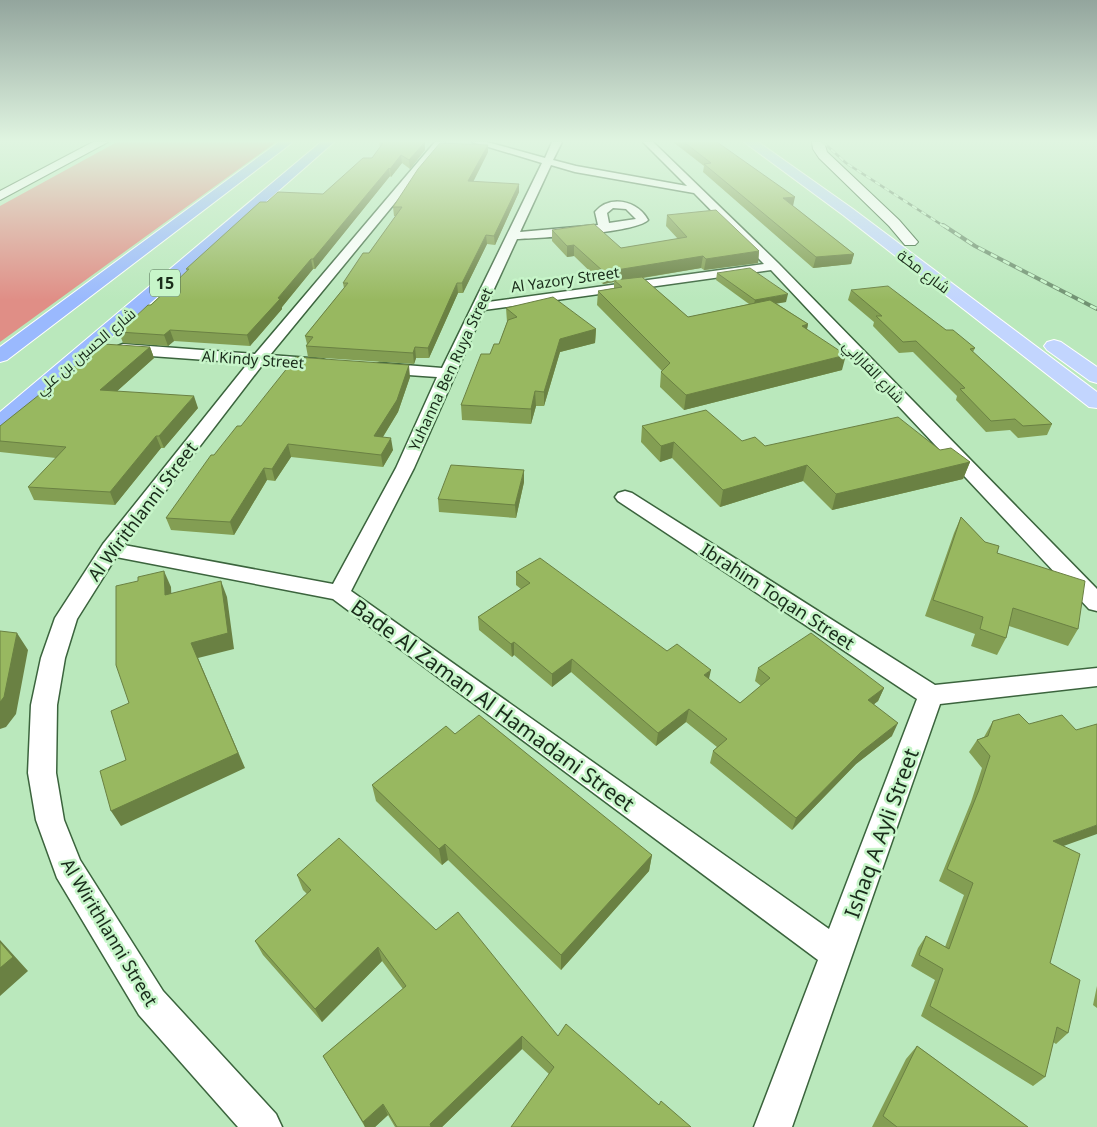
<svg xmlns="http://www.w3.org/2000/svg" width="1097" height="1127" font-family="'Noto Sans',Cairo,sans-serif">
<style>
.green{fill:#e08e86}
.lines{fill:none;stroke-linecap:round;stroke-linejoin:round}
.street-casing{stroke:#3b643d;stroke-width:3}
.secondary-casing{stroke:#3b643d;stroke-width:2}
.primary-casing{stroke:#fff;stroke-width:2}
.highway-casing{stroke:#fff;stroke-width:2}
.street{fill:#fff;fill-rule:evenodd}
.secondary{fill:#fff;fill-rule:evenodd}
.primary{fill:#c2d5fe;fill-rule:evenodd}
.highway{fill:#9ab9fe;fill-rule:evenodd}
.rail-far1-casing{stroke:#719272;stroke-width:2.5}
.rail-casing{stroke:#719272;stroke-width:4}
.rail-far1{stroke:#c7f5c9;stroke-width:2;stroke-dasharray:5.5;stroke-linecap:butt}
.rail{stroke:#c7f5c9;stroke-width:2.5;stroke-dasharray:7;stroke-linecap:butt}
.wall{fill:#839e53}
.shaded-wall{fill:#6a8143}
.building{fill:#98b860;stroke:#6a8143}
.labels{text-anchor:middle;dominant-baseline:central;stroke-width:5;stroke-linejoin:round;paint-order:stroke}
.far-street-label{font-size:15px;fill:#192b1a;stroke:#c7f5c9}
.shield{fill:#c7f5c9;stroke:#4d684e;stroke-width:1}
.shield-label{font-size:16px;font-weight:bold;fill:#192b1a}
.street-label{font-size:18px;fill:#192b1a;stroke:#c7f5c9}
.near-street-label{font-size:21px;fill:#192b1a;stroke:#c7f5c9}
</style>
<rect width="100%" height="100%" fill="#bae8bc"/>
<path class="green" d="M117,142H276L0,342V206Z"/>
<g class="lines">
<defs>
<path id="street" d="M435,142H445L270,355L322,359L327,361L330,364L327,367L322,369L263,364L124,545L333,584L396,468L437,377L380,373L374,371L372,368L374,365L380,363L442,368L542,163L472,142H487L545,158L552,142H562L553,160L576,166L687,186L643,142H653L778,263L1097,589V611L1089,609L771,270L484,310L414,468L351,591L829,929L917,699L618,501L615,497L618,493L625,491L632,493L935,685L1097,668V686L940,704L792,1127H754L818,960L333,599L116,557L77,619L65,658L57,705L56,773L64,820L80,860L163,991L276,1114L282,1127H238L139,1015L57,878L36,820L28,773L31,705L41,658L55,618L103,544L248,363L123,354L118,352L115,349L118,346L123,344L255,354ZM551,165L575,172L694,193L764,264L488,302L517,239C539,238 636,233 648,220C638,201 610,194 595,212L598,225L520,232ZM613,208L626,209L636,219L609,223L607,213Z"/>
<path id="secondary" d="M93,142H108L0,200V191Z
M812,142H824L827,152L899,220L918,242L915,245H905L889,226L819,158L813,149Z"/>
<path id="primary" d="M744,142H758L853,209L1097,392V408L1089,407L843,215Z
M1054,340L1061,342L1097,367V383L1090,381L1047,350L1044,346L1047,342Z"/>
<path id="highway" d="M279,142H293L7,360L0,362V347Z
M321,142H334L8,428L0,430V412Z"/>
</defs>
<use href="#street" class="street-casing"/>
<use href="#secondary" class="secondary-casing"/>
<use href="#primary" class="primary-casing"/>
<use href="#highway" class="highway-casing"/>
<use href="#street" class="street"/>
<use href="#secondary" class="secondary"/>
<use href="#primary" class="primary"/>
<use href="#highway" class="highway"/>
<defs>
<path id="rail-far1" d="M823,142L846,163L945,227"/>
<path id="rail" d="M943,225L975,246L1097,309"/>
</defs>
<use href="#rail-far1" class="rail-far1-casing"/>
<use href="#rail" class="rail-casing"/>
<use href="#rail-far1" class="rail-far1"/>
<use href="#rail" class="rail"/>
</g>
<path class="wall" d="M379,142H423L425,150L410,169L402,163L391,177L390,176L315,269H313L282,307V309L250,346L174,341L168,346L123,343L119,332L151,305L187,271L186,269L267,202L323,194L372,158L380,147Z
M673,142H717L793,206L854,254L851,264L813,268L703,172L704,166Z
M488,145V152L473,182L519,192L495,245L487,244L463,293H458L429,358H416L414,364L308,357L306,346L307,344L305,336L344,288L343,283L369,253L396,216H394L393,207Z
M667,215L759,251L758,263L704,270L701,268L643,278L688,317L749,304L716,280L717,273L786,302L776,303L808,324L807,329L842,370L684,410L660,387L661,372L662,371L597,305L598,291L614,288V282L603,284L574,256L567,257L552,241V230L621,248L678,239L666,226Z
M851,290L946,330L975,348L973,352L1052,424L1047,435L1018,438L1010,430L986,432L956,400L957,396L913,352L899,353L873,326L874,322L848,300Z
M506,308L596,329L595,343L560,352L544,406H536L531,424L462,420L461,405L490,354L499,344L507,322Z
M150,347L154,358L117,391L198,408L164,448H161L115,505L34,500L28,487L56,458L0,452V426Z
M410,377L398,412L383,437L393,450L383,467L291,457L275,481L267,480L234,535L171,530L166,518L214,455L241,426Z
M642,426L742,441L765,446L940,450L970,462L963,479L832,510L803,481L720,507L672,458L660,462L641,442Z
M524,482L516,518L439,512L438,499Z
M961,517L985,542L1078,629L1068,646L1009,626L1006,638L997,655L971,646L975,634L925,616L954,533Z
M516,572L667,651L709,680L740,703L761,686L755,681L758,668L884,688L878,701L874,704L892,736L856,764L792,830L710,763L713,751L717,747L686,722L656,746L571,672L552,687L514,655L512,657L479,630L478,617L521,589L516,585Z
M993,721L1064,846L1050,963L1068,1033L1056,1044L1053,1042L1045,1077L1033,1086L921,1016L935,980L911,966L918,948L926,936L945,947L964,895L939,881L971,802L982,768L969,752L977,740L984,737Z
M455,734L652,855L649,871L561,970L448,860L442,865L376,801L372,785Z
M297,875L436,930L558,1036L659,1105L691,1127L549,1074L522,1049L442,1127H395L388,1115L375,1127H365L323,1056L403,989L382,961L322,1022L263,955L255,941L307,894L303,890Z
M1097,986V1008L1093,1005Z
M917,1046L1028,1127H872L906,1059Z"/>
<path class="shaded-wall" d="M425,142V150L410,169L409,160Z
M488,145V152L469,190L468,181Z
M401,155L402,163L391,177L390,169Z
M389,168L390,176L315,269L313,259Z
M519,184V192L495,245L494,236Z
M795,197L793,206L783,198Z
M486,235L487,244L463,293L462,283Z
M574,245V256L567,257V246Z
M759,251L758,263L704,270L706,259Z
M854,254L851,264L813,268L816,257Z
M703,256L701,268L616,282L614,280V282L603,284L604,272Z
M311,259L313,269L282,307V309L250,346L247,335Z
M457,283L458,293L429,358L428,348Z
M788,294L786,302L753,308L755,300Z
M808,324L805,338L802,326Z
M596,329L595,343L560,352L544,406V392L560,339Z
M170,330L174,341L168,346L164,335Z
M150,347L154,358L105,402L100,390Z
M415,347L416,358L414,364L413,353Z
M846,355L842,370L684,410L686,395Z
M409,365L410,377L398,412L376,448L374,436Z
M535,391L536,406L531,424V409Z
M194,396L198,408L164,448L159,436Z
M156,436L161,448L115,505L110,492Z
M391,438L393,450L383,467L381,455Z
M674,442L672,458L660,462L661,446Z
M288,444L291,457L275,481L272,469Z
M970,462L963,479L832,510L836,494Z
M807,465L803,481L720,507L723,490Z
M264,468L267,480L234,535L230,522Z
M524,470V482L516,518L515,505Z
M164,571L171,587L172,610L165,595Z
M221,581L227,597L234,649L198,658L245,768L121,826L111,811Z
M17,633L28,650L16,714L6,727L0,729V702Z
M514,642V655L512,657L511,644Z
M572,659L571,672L552,687V674Z
M711,670L708,683L704,675Z
M884,688L878,701L863,713L868,700Z
M689,709L686,722L656,746L658,733Z
M898,723L892,736L856,764L792,830L796,818L861,752Z
M1097,825V834L1044,853L1053,841Z
M445,844L448,860L442,865L439,849Z
M652,855L649,871L561,970V955Z
M0,940L28,971L0,996Z
M378,947L382,961L322,1022L315,1009Z
M522,1036V1049L442,1127H431L430,1124Z
M383,1104L388,1115L375,1127H365L363,1122Z"/>
<path class="building" d="M382,142H425L409,160L401,155L390,169L389,168L313,259H311L278,298L280,299L247,335L170,330L164,335L119,332L148,305H151L189,269H186L260,202H267L278,192L323,194L363,158H372L383,143Z
M684,142H717L795,197L783,198L854,254L816,257L704,164L711,163Z
M440,143L488,145L468,181L519,184L494,236L486,235L462,283H457L428,348L415,347L413,353L306,346L313,337L305,336L348,283H343L363,253H369L402,207H393L418,169Z
M716,210L759,251L706,259L703,256L604,272L574,245L567,246L552,230L594,224L621,248L687,237L667,215Z
M750,268L788,294L755,300L717,273Z
M642,277L688,317L770,300L808,324L802,326L846,355L686,395L661,372L670,363L598,291L622,287L614,280Z
M888,286L946,330H953L975,348L970,349L1052,424L1023,426L1015,419L991,421L960,389L965,388L916,341L903,342L876,316H882L851,290Z
M553,297L596,329L560,339L544,392L535,391L531,409L461,405L481,354H490L494,344H499L508,320L517,317L506,308Z
M103,344L150,347L100,390L194,396L159,436H156L110,492L28,487L66,447L0,441V426Z
M296,357L409,365L397,400L374,436L391,438L381,455L288,444L272,469L264,468L230,522L166,518L211,455H214L237,426H241Z
M706,410L742,441L755,437L765,446L898,417L940,450L951,448L970,462L836,494L807,465L723,490L674,442L661,446L642,426Z
M451,465L524,470L515,505L438,499Z
M961,517L985,542L999,546L997,553L1085,581L1078,629L1013,608L1006,638L980,629L983,617L933,600Z
M540,558L667,651L677,644L711,670L704,675L740,703L770,678L758,668L811,633L884,688L868,700L898,723L861,752L796,818L713,751L727,739L689,709L658,733L572,659L552,674L514,642L511,644L478,617L530,583L516,572Z
M164,571L165,595L221,581L228,633L191,643L238,753L111,811L100,771L126,760L111,711L129,703L116,665V586L138,581V577Z
M0,631L17,633L4,697L0,702Z
M1019,714L1029,724L1062,715L1076,730L1097,724V825L1053,841L1080,854L1050,963L1080,980L1068,1033L1057,1027L1045,1077L930,1006L943,969L919,955L926,936L949,949L973,883L947,869L979,790L990,756L977,740L988,736L993,721Z
M479,715L652,855L561,955L445,844L439,849L372,785L446,726L455,734Z
M339,838L436,930L458,912L558,1036L566,1024L659,1105L661,1101L691,1127H511L554,1067L522,1036L430,1124L431,1127H397L383,1104L363,1122L323,1056L406,986L378,947L315,1009L255,941L311,890L297,875Z
M0,942L13,957L0,968Z
M917,1046L1028,1127H897L883,1116Z"/>
<linearGradient id="sky" x2="0" y2="1"><stop stop-color="#93a59d"/><stop offset="0.47" stop-color="#e0f5e1"/><stop offset="1" stop-color="#e0f5e1" stop-opacity="0"/></linearGradient>
<rect width="1097" height="300" fill="url(#sky)"/>
<g class="labels">
<g class="far-street-label">
<text transform="translate(924 271) rotate(37)">شارع مكة</text>
<text transform="translate(565 279) rotate(-8)">Al Yazory Street</text>
<text transform="translate(85 351) rotate(-40)">شارع الحسين بن علي</text>
<text transform="translate(253 359) rotate(4)">Al Kindy Street</text>
<text transform="translate(450 369) rotate(-65)">Yuhanna Ben Ruya Street</text>
<text transform="translate(874 371) rotate(46)">شارع الفارابي</text>
</g>
<rect class="shield" x="150" y="269.5" width="30" height="27" rx="4"/>
<g class="shield-label">
<text x="165" y="283">15</text>
</g>
<g class="street-label">
<text transform="translate(142 511) rotate(-53)">Al Wirithlanni Street</text>
<text transform="translate(778 596) rotate(33)">Ibrahim Toqan Street</text>
<text transform="translate(110 932) rotate(59)">Al Wirithlanni Street</text>
</g>
<g class="near-street-label">
<text transform="translate(493 705) rotate(36)">Bade Al Zaman Al Hamadani Street</text>
<text transform="translate(881 833) rotate(-70)">Ishaq A Ayli Street</text>
</g>
</g>
</svg>
